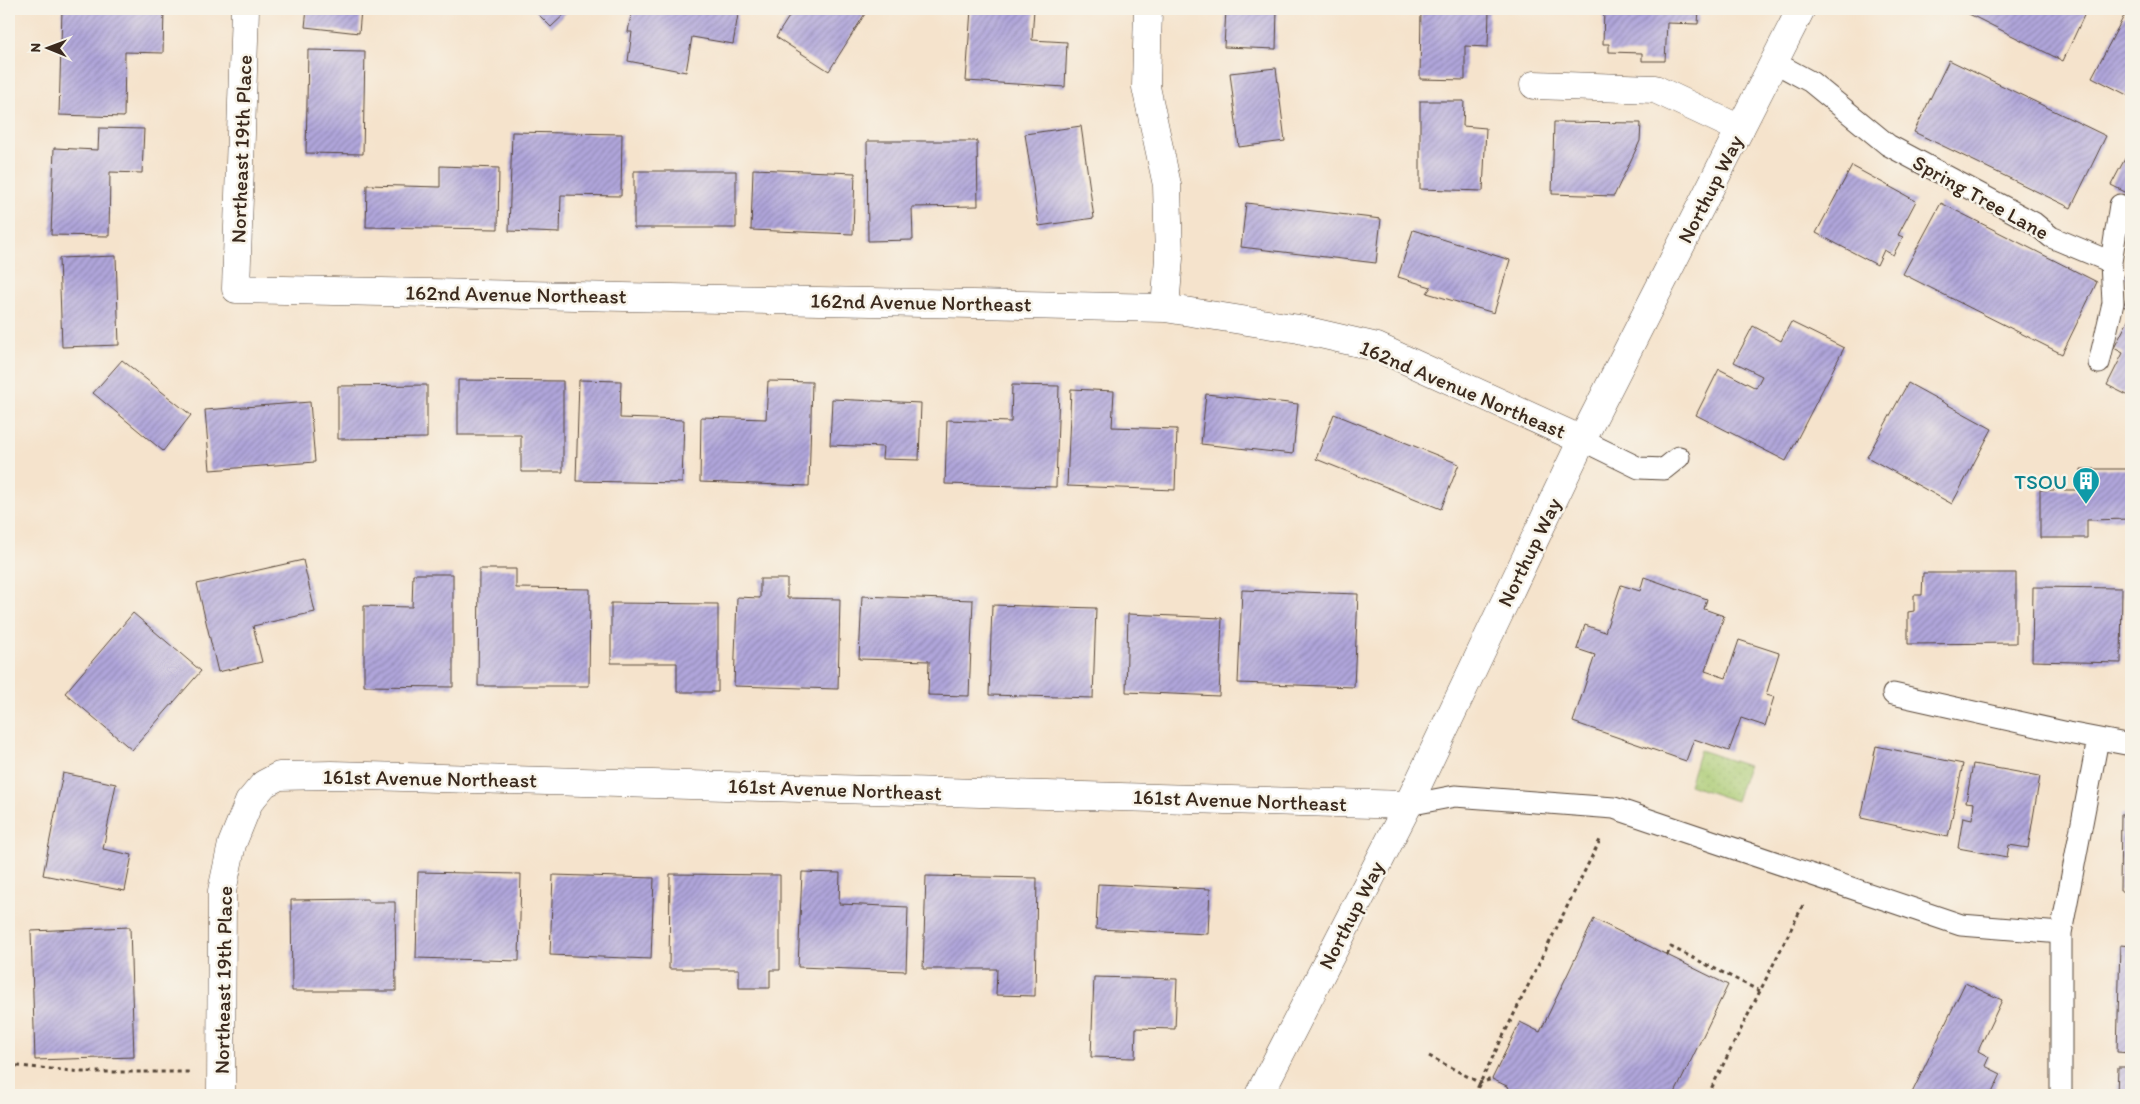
<svg xmlns="http://www.w3.org/2000/svg" width="2140" height="1104" font-family="Itim,sans-serif">
<style>
.park{fill:url(#park-dots);stroke:#727a48}
.building{fill:url(#building-hatch)}
.lines{fill:none;stroke-linecap:round;stroke-linejoin:round}
.lane-casing{stroke:#574638;stroke-width:23}
.street-casing{stroke:#574638;stroke-width:29}
.secondary-casing{stroke:#574638;stroke-width:29}
.path{stroke:#574638;stroke-width:3;stroke-dasharray:4 4;stroke-linecap:butt}
.lane{stroke:#fff;stroke-width:21}
.street{stroke:#fff;stroke-width:28}
.secondary{stroke:#fff;stroke-width:28}
.labels{text-anchor:middle;dominant-baseline:central;stroke-width:5;stroke-linejoin:round;paint-order:stroke}
.street-label{font-size:21px;fill:#3b2a1e;stroke:#f7f3e8}
.culture-label{font-size:21px;fill:#0d838f;stroke:#f7f3e8;text-anchor:end}
</style>
<defs>
<pattern id="park-dots" width="8" height="8" patternUnits="userSpaceOnUse" patternTransform="scale(1.25)"><rect width="8" height="8" fill="#aacb73"/><path d="M2 2h.1M6 6h.1" fill="none" stroke="#93ae63" stroke-width="1.8" stroke-linecap="round"/></pattern>
<pattern id="building-hatch" width="6" height="6" patternUnits="userSpaceOnUse" patternTransform="scale(1.25)"><rect width="6" height="6" fill="#b0a6db"/><path d="M-1 1l2-2M0 6l6-6M5 7l2-2" fill="none" stroke="#9087b1"/></pattern>
</defs>
<rect width="100%" height="100%" fill="#f7f3e8"/>
<filter id="ink" filterUnits="userSpaceOnUse"><feTurbulence type="fractalNoise" baseFrequency=".02" numOctaves="2"/><feDisplacementMap in="SourceGraphic" scale="10" xChannelSelector="R" yChannelSelector="G"/><feConvolveMatrix kernelMatrix="1 2 1 2 8 2 1 2 1" color-interpolation-filters="sRGB"/></filter>
<filter id="wash" filterUnits="userSpaceOnUse"><feTurbulence type="fractalNoise" baseFrequency=".0096" numOctaves="4" result="noise"/><feDisplacementMap in="SourceGraphic" scale="20" xChannelSelector="R" yChannelSelector="G"/><feGaussianBlur stdDeviation="1.12" result="paint"/><feColorMatrix in="noise" values="0 0 0 0 0 0 0 0 0 0 0 0 0 0 0 0 0 1.4 0 .05"/><feComposite in="paint" operator="in"/></filter>
<g filter="url(#wash)">
<rect width="100%" height="100%" fill="#f5e3cc"/>
<path class="park" d="M1700,750L1748,766L1736,801L1689,785Z"/>
<g id="blocks">
<path class="building" d="M62,9H164L163,53L125,52L124,117L59,115Z
M307,9H361L359,33L305,27Z
M533,9H570L551,27Z
M632,9H739L733,44L692,37L686,72L628,61L632,32H628Z
M794,9H868L829,71L776,37Z
M971,9H1034L1032,40L1067,42L1065,87L966,81Z
M1226,9H1277L1276,49L1224,47Z
M1421,9H1489L1488,47L1465,46V80L1420,79Z
M1604,9H1699L1698,24L1667,23L1665,61H1642V53L1609,52V44H1603Z
M1959,9H2087L2063,61Z
M2124,16L2131,20V97L2092,77Z
M308,50L365,51L363,154L306,153Z
M1949,60L2106,136L2071,208L1914,132Z
M1276,68L1285,141L1239,147L1230,73Z
M1420,101H1464L1463,126L1486,128L1483,191L1420,189Z
M1554,122L1641,123L1640,141L1614,196L1552,194Z
M1081,126L1094,218L1039,226L1025,134Z
M99,128L144,129L142,173L110,172L109,236L51,235L54,148L98,150Z
M512,132L622,134L621,196L561,195L560,233L509,231Z
M867,141H977L978,206L912,207L913,240L868,241Z
M2128,153L2131,155V195L2111,185Z
M440,166L499,168L498,229L366,227L367,185L440,187Z
M1852,166L1916,201L1898,235L1903,237L1893,255L1884,250L1877,265L1816,233Z
M753,169L855,173L853,234L751,230Z
M634,171H736V228H634Z
M1246,203L1381,219L1376,263L1241,247Z
M1941,203L2097,282L2062,354L1903,274Z
M1413,230L1510,260L1494,313L1427,293L1431,287L1398,277Z
M116,256L119,345L62,347L59,258Z
M2131,262V281L2124,277Z
M2131,290V310L2123,306Z
M2131,315V397L2107,385L2123,353L2114,348Z
M1791,322L1844,348L1786,461L1696,415L1719,369L1756,388L1762,376L1734,362L1753,326L1781,341Z
M122,360L191,415L163,451L93,393Z
M458,380L563,381V472H521V435H458Z
M579,380L621,381L620,418L684,420L682,483L576,481Z
M768,381L812,382L809,486L700,482L701,417L766,419Z
M1908,383L1992,429L1952,504L1867,457Z
M427,385V438L338,439V386Z
M1012,385L1059,386L1056,487L945,484L947,420L1011,422Z
M1071,389L1114,391L1112,427L1177,429L1175,490L1067,486Z
M1206,394L1298,404L1293,454L1201,444Z
M832,399L921,403L919,460L882,459L883,447L830,445Z
M310,402L315,462L210,470L205,410Z
M1334,414L1459,464L1441,509L1316,459Z
M2080,469H2131V519L2087,520V538H2040V490H2080Z
M303,560L315,612L253,626L262,662L218,672L197,584Z
M479,569H516V588L590,589L589,686H478Z
M1923,573H2016V643L1908,644V612L1914,611V595H1922Z
M413,574H453V687L364,686V606L412,607Z
M1644,577L1707,599L1704,609L1724,616L1705,671L1726,678L1739,640L1779,653L1766,695L1774,697L1765,726L1741,718L1729,751L1694,739L1686,761L1573,722L1595,655L1577,649L1585,625L1605,632L1621,585L1640,591Z
M760,579H787V598L840,599L838,689L734,686L737,597L760,598Z
M2033,587L2122,588L2121,663L2032,661Z
M1242,590L1358,594L1354,687L1238,683Z
M862,596L973,600L969,696L928,695L929,661L859,659Z
M611,603L718,604V692H677V663H611Z
M992,605L1096,608L1093,698L989,695Z
M133,613L201,671L132,750L65,693Z
M1128,614L1222,618L1219,696L1126,692Z
M1876,746L1963,764L1948,837L1861,818Z
M1973,764L2040,776L2028,848L2009,845L2007,857L1958,848L1963,817L1972,819L1974,803L1966,802Z
M63,773L116,784L103,849L132,855L125,891L43,875Z
M2121,814H2131V891H2120Z
M418,872L521,874L519,961L416,958Z
M802,872L840,873L839,904L908,907L906,971L798,967Z
M670,874L780,875V970H770V988H739V969H669Z
M553,875L654,878L651,959L550,955Z
M926,876L1037,878L1035,996L996,995L997,969H923Z
M1098,884L1210,889L1208,934L1096,929Z
M368,899V902H395L396,991H292L291,900Z
M1594,919L1728,985L1674,1095H1505L1509,1087L1492,1079L1520,1022L1540,1032Z
M130,927L134,1057L35,1060L31,931Z
M2120,945L2131,946V1053L2117,1052Z
M1094,977L1177,979L1175,1029L1136,1028L1135,1058L1091,1057Z
M1965,983L2002,1000L1978,1051L1989,1057L1985,1066L2001,1074L1991,1095H1911Z
M2118,1067H2131V1095H2117Z"/>
</g>
</g>
<g filter="url(#ink)">
<use href="#blocks" fill-opacity="0" stroke="#574638" stroke-width="1"/>
<g class="lines">
<defs>
<path id="lane" d="M1774,62L1811,82L1888,145L2034,223L2051,237L2111,262L2113,303L2099,363
M2111,262L2120,205
M1582,440L1639,468L1664,469L1679,457
M1893,694L2068,733L2131,745
M1408,805L1455,796L1614,808L1961,925L2061,933
M2061,1095V933L2098,739"/>
<path id="street" d="M245,9L236,289L1165,308L1299,329L1377,347L1582,440
M1148,9L1146,87L1167,185L1169,258L1165,308
M1534,85L1655,89L1740,129
M221,1095L222,891L232,844L249,802L264,784L279,776L332,775L1408,805"/>
<path id="secondary" d="M1259,1095L1408,805L1582,440L1801,9"/>
</defs>
<use href="#lane" class="lane-casing"/>
<use href="#street" class="street-casing"/>
<use href="#secondary" class="secondary-casing"/>
<path class="path" d="M1667,955L1671,947L1760,991
M1429,1056L1480,1083L1492,1079
M9,1065L82,1072H189
M1474,1095L1601,838
M1708,1095L1804,903"/>
<use href="#lane" class="lane"/>
<use href="#street" class="street"/>
<use href="#secondary" class="secondary"/>
</g>
</g>
<defs>
<symbol id="building-pin" viewBox="-11 -11 22 30"><path d="M0 17L-7.5 6A9.5 9.5 0 1 1 7.5 6Z" fill="#0f9aa8" stroke="#f7f3e8"/><path d="M-4-6H4V6H1V3H-1V6H-4ZM-2.5-4.3h1.7v1.8h-1.7ZM.8-4.3h1.7v1.8H.8ZM-2.5-1h1.7V.8h-1.7ZM.8-1h1.7V.8H.8Z" fill="#fff"/></symbol>
</defs>
<g fill-rule="evenodd">
<use href="#building-pin" x="2070" y="465" width="32" height="43"/>
</g>
<g class="labels">
<g class="street-label">
<text transform="translate(241 149) rotate(-88)">Northeast 19th Place</text>
<text transform="translate(1710 189) rotate(-63)">Northup Way</text>
<text transform="translate(1981 197) rotate(29)">Spring Tree Lane</text>
<text transform="translate(516 294) rotate(1)">162nd Avenue Northeast</text>
<text transform="translate(921 302) rotate(1)">162nd Avenue Northeast</text>
<text transform="translate(1463 389) rotate(23)">162nd Avenue Northeast</text>
<text transform="translate(1529 552) rotate(-64)">Northup Way</text>
<text transform="translate(430 778) rotate(1)">161st Avenue Northeast</text>
<text transform="translate(835 789) rotate(2)">161st Avenue Northeast</text>
<text transform="translate(1240 800) rotate(2)">161st Avenue Northeast</text>
<text transform="translate(1351 915) rotate(-63)">Northup Way</text>
<text transform="translate(223 980) rotate(-89)">Northeast 19th Place</text>
</g>
<g class="culture-label">
<text x="2067" y="481">TSOU</text>
</g>
</g>
<rect width="2140" height="1104" fill="none" stroke="#f7f3e8" stroke-width="30"/>
<g transform="translate(48 48) rotate(271)" stroke="#f7f3e8" stroke-width="4" paint-order="stroke">
<path d="M0-4L9 19L0 12L-9 19Z" fill="#3b2a1e"/>
<text y="-8" font-size="14" font-weight="bold" text-anchor="middle" fill="#3b2a1e">N</text>
</g>
</svg>
